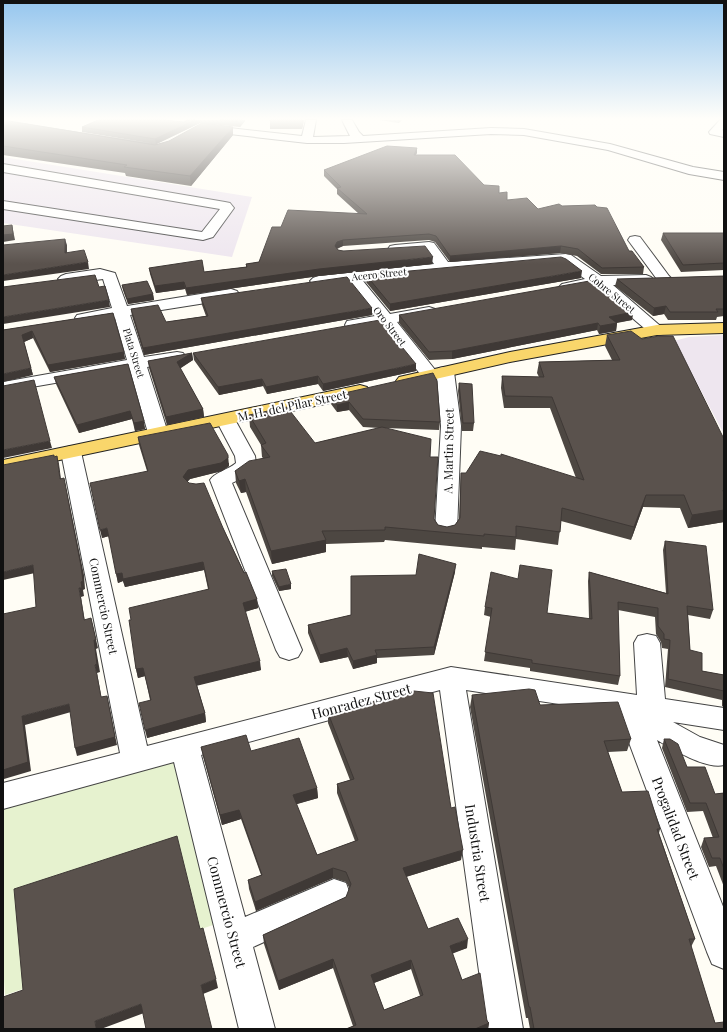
<svg xmlns="http://www.w3.org/2000/svg" width="727" height="1032" font-family="'Playfair Display',serif">
<style>
.industrial{fill:#eee6ef}
.pitch{fill:#e6f2cf}
.lines{fill:none;stroke-linecap:round;stroke-linejoin:round}
.minor-casing{stroke:#444;stroke-width:2}
.major-casing{stroke:#222;stroke-width:2}
.minor{fill:#fff;fill-rule:evenodd}
.major{fill:#f9d66b;fill-rule:evenodd}
.wall{fill:#4d4742;fill-rule:evenodd}
.shaded-wall{fill:#3f3936}
.building{fill:#5a524d;stroke:#3f3936;fill-rule:evenodd}
.labels{text-anchor:middle;dominant-baseline:central;stroke-width:4;stroke-linejoin:round;paint-order:stroke}
.far-street-label{font-size:10px;fill:#111;stroke:#fff}
.street-label{font-size:12px;fill:#111;stroke:#fff}
.near-street-label{font-size:14px;fill:#111;stroke:#fff}
</style>
<rect width="100%" height="100%" fill="#fffdf5"/>
<path class="industrial" d="M3,157L252,197L232,257L3,223Z
M724,335V434L674,341L689,337Z"/>
<path class="pitch" d="M183,752L225,921L5,995L3,966V800Z"/>
<g class="lines">
<defs>
<path id="minor" d="M306,120H316L313,137L350,136L342,120H352L359,132L363,136L491,128L524,129L610,144L693,167L724,172V180L689,174L608,150L524,135L491,134L344,143H307L203,131L198,128L203,125L302,136Z
M720,120H724V128L722,130L724,131V137L710,134L709,132Z
M3,164L225,202L230,203L234,208L213,237L203,240L3,209V201L202,232L220,209L3,172Z
M635,236L640,237L669,276L672,279L669,282L664,284L659,282L628,240L630,237Z
M429,242L434,243L448,262L566,254L571,255L601,276L646,275L651,277L654,280L651,283L646,285H613L665,330L663,334L657,335L651,334L595,286L567,292L562,290L559,287L562,284L585,279L563,263L444,271L363,281L390,314L429,307L435,309L437,312L435,315L397,322L436,371L439,368L445,367L451,368L454,372L461,426L457,531L454,536L446,538L438,536L435,531L441,426L437,378L430,380L424,379L382,325L353,330L347,329L345,325L347,321L375,316L348,282L318,286L313,284L310,281L313,278L318,276L434,264L425,251L395,253L390,252L388,249L390,246L395,245Z
M100,269L115,273L127,306L231,289L237,291L239,294L237,297L231,299L130,315L144,357L177,352L183,353L186,357L183,361L147,367L168,433L165,437L158,439L151,437L148,433L130,370L3,392V382L127,360L115,318L83,323L77,321L75,318L77,315L112,308L103,279L66,284L61,282L58,279L61,276L66,274Z
M226,414L233,416L255,456L256,464C250,474 242,478 232,483L302,650L298,657L289,660L280,657L276,650L210,480C215,472 228,470 236,463L235,456L216,420L219,416Z
M71,446L78,448L81,452L147,746L451,667L637,695L634,643L638,636L647,634L656,636L660,643L665,699L724,708V730L673,722L700,737L724,745V765C707,770 672,749 657,740L724,909V969L712,964L707,952L618,713L466,690L523,1029H487L440,690L201,755L245,917L334,879L346,883L350,894L346,905L253,947L275,1029H239L174,762L3,809V783L120,753L61,452L64,448Z"/>
<path id="major" d="M724,323V333L657,335L510,362L405,386L399,385L396,381L399,377L510,352L657,325Z
M360,385L367,387L369,391L367,395L3,472V460Z"/>
</defs>
<use href="#minor" class="minor-casing"/>
<use href="#major" class="major-casing"/>
<use href="#minor" class="minor"/>
<use href="#major" class="major"/>
</g>
<path class="wall" d="M3,120L155,144L82,132V127L184,122L187,120H245V121L240,127L200,123L157,144L233,135L191,186L126,176L125,173L3,155Z
M304,120L302,129H270V121Z
M379,120H402L399,123Z
M417,148L416,155L499,193L507,200L538,209L629,251L644,267L643,274H601L577,256L560,253L450,262L435,242L429,240L343,246L337,249L338,250L432,264L319,276L187,295L185,289L156,293L150,274L149,268L204,272L246,267V264L259,262L281,227L359,214L337,194V189L324,176V170Z
M663,233H724V270L681,272L661,240Z
M366,275L581,278L390,311L366,282Z
M724,276V316L717,317L716,320H668L664,314L653,316L615,286L617,279Z
M122,285L153,294L154,300L128,304L123,290Z
M201,298L372,315L144,355L132,316L131,309L166,322L206,316L202,305Z
M633,312L632,320L617,323L616,331L599,334L597,330L452,359L429,360L399,323V315Z
M113,313L125,359L50,372L33,338L24,342L33,375L3,330Z
M607,335L724,439V522L688,528L680,508L643,507L631,540L561,521L558,545L516,539L515,550L482,547V549L385,540L384,542L326,544V552L272,564L246,492L241,493L236,483L235,471L263,458L262,457L261,445L250,427L249,415L315,443L379,428L363,427L349,410L337,412L331,404V396L440,422L439,430L385,428L430,457L434,519L438,525L447,527L455,525L459,519L461,473L576,478L550,408H504L501,388L502,376L539,377L537,373L539,362L612,360L605,346Z
M192,353L193,360L180,368L203,409L204,417L167,425L149,368L148,361Z
M193,353L416,371L323,391L318,384L267,394L263,386L219,395L194,360Z
M128,364L145,429L135,431L132,419L79,433L56,384L54,377Z
M459,383L474,423L473,431H462L458,391Z
M138,437L229,463V466L222,471L190,479L187,482L223,528L257,599L258,608L245,612L261,670L197,685L205,713L206,722L147,738L150,700L145,676L138,678L136,669L131,620L208,589L204,570L125,587L123,581L118,583L109,536L102,538L147,471L139,445Z
M665,541L713,610L710,619L688,615L690,650L702,671L724,675V707L722,706V700L665,687L668,649L662,648L661,642L656,634L655,617L618,610L620,676L618,685L530,671V668L484,661L491,617L484,615L485,607L547,613L589,619L588,581L589,572L666,593L663,550Z
M272,571L291,589L279,591L272,576Z
M455,572L434,655L377,658V663L353,669L348,657L320,663L308,633V625L351,615L416,575Z
M472,695L631,739L627,751L608,752L622,792L660,829L659,833L695,939L691,947L715,1023L724,1029H530L528,1018H526L470,707Z
M328,713L451,808L461,860L406,877L428,929L467,948L452,953L462,980L489,1023L488,1029H346L353,1026L333,968L279,990L264,944L263,935L346,897L350,889L346,882L333,878L256,911L249,889L248,880L261,875L241,819L222,825L203,756L201,747L251,751L317,788L318,798L296,804L317,855L355,841L337,793V784L350,780L328,723ZM411,969L420,996L384,1010L374,983Z
M664,739L687,767L715,794L724,793V887L716,866L709,867L701,847L704,838H713L703,811L687,812L662,748Z"/>
<path class="shaded-wall" d="M195,120H200V123L156,144L155,139Z
M242,120H245V121L240,127V122Z
M302,120H304L302,129Z
M233,127V135L191,186L190,176Z
M417,148V153L413,161L414,155Z
M12,225L15,240L3,242V235Z
M65,239L67,245V259L65,253Z
M343,240V246L337,248L335,253V246L337,242Z
M561,246L560,253L450,262V256Z
M433,257L432,264L319,276L187,295L186,288L319,269Z
M88,262L89,269L3,281V275Z
M582,271L581,278L390,311V304Z
M184,282L185,289L156,293L155,286Z
M153,294L154,300L128,304L127,299Z
M109,300L110,307L3,324V317Z
M666,306L664,314L653,316L654,308Z
M372,308V315L144,355L143,348Z
M633,312L632,320L608,324L609,317Z
M598,323L597,330L452,359V351Z
M617,323L616,331L599,334L600,326Z
M32,331L33,338L24,342L22,335Z
M124,352L125,359L50,372L48,365Z
M192,353L193,360L178,370L177,362Z
M416,364V371L323,391V384Z
M31,368L33,375L3,382V374Z
M318,376V384L267,394L266,387Z
M262,379L263,386L219,395L218,387Z
M349,402V410L337,412V405Z
M203,409L204,417L167,425L166,417Z
M130,411L132,419L79,433L77,425Z
M144,421L145,429L135,431L134,423Z
M50,441L52,448L3,458V450Z
M228,455L229,466L222,471L190,479L184,485L183,477L188,470Z
M57,456L59,464L62,487L60,479Z
M64,478L84,575L85,589L83,590L84,596L81,597L86,628L84,620L79,588L81,582Z
M245,479L246,492L241,493L239,481Z
M646,495L643,507L631,540L634,527Z
M724,510V522L688,528L692,515Z
M107,528L109,536L102,538L100,530Z
M326,540V552L272,564L271,551Z
M203,562L204,570L125,587L123,581L118,583L116,574Z
M456,564L455,572L434,655V647Z
M33,565L35,573L3,580V572Z
M291,584V589L279,591V587Z
M257,599L258,608L244,612L243,603Z
M91,618L98,648L96,649L100,672L97,673L103,706L101,697L95,665Z
M347,648L348,657L320,663V655Z
M377,655V663L353,669V661Z
M260,661L261,670L196,686L194,677Z
M143,668L145,676L138,678L136,669Z
M107,696L117,745L77,756L75,748Z
M69,704L71,712L25,725L31,771L4,779L3,776V770L22,716Z
M205,713L206,722L147,738L145,730Z
M317,788L318,798L294,805L293,795Z
M239,810L241,819L222,825L220,815Z
M463,850L461,860L402,878L403,868Z
M333,868V878L256,911L255,902Z
M468,939L467,948L449,955L450,946Z
M333,959V968L279,990L278,981Z
M411,960V969L371,984V975Z
M216,979L218,988L203,994L201,985Z
M141,1004L144,1013L101,1029H96L95,1021Z
M489,1023L488,1029H475Z"/>
<path class="building" d="M3,120L155,145L169,141L202,123L233,127L190,176L124,167L127,165L3,146Z
M98,120H165L184,122L187,120H195L155,139L82,127Z
M220,120H242L240,122Z
M270,120H302V121H270Z
M387,146L417,148L414,155H455L484,185L499,186V193L507,192V200L527,198L538,209L559,204L562,206L595,205L597,207L607,208L629,251H632L644,267L602,268L578,249L561,246L450,256L436,236L429,234L343,240L337,242L335,246L338,250L343,251L425,246L433,257L319,269L186,288L184,282L155,286L149,268L202,260L204,272L247,267L246,264L259,262L272,227H281L288,210L367,214L337,188L341,187L324,170Z
M12,225L13,234L3,235V226Z
M663,233H724V263L683,265Z
M65,239V253L84,250L88,262L3,275V245Z
M561,257L566,259L582,271L390,304L366,275Z
M95,275L99,287L105,286L109,300L3,317V287Z
M724,276V309H716L718,312H670L666,306L654,308L617,279Z
M347,277L372,308L143,348L131,309L158,305L166,322L208,316L201,298Z
M595,280L633,312L609,317L617,323L600,326L598,323L452,351L429,352L399,315Z
M147,281L153,294L127,299L122,285Z
M113,313L124,352L48,365L32,331L22,335L31,368L3,374V330Z
M380,320L416,364L323,384L318,376L266,387L262,379L218,387L193,353Z
M631,331L642,339L659,336H673L724,439V490H723L724,494V510L692,515L684,495H646L634,527L562,508L560,532L516,526V537L484,534V536L385,527V530L322,531L326,540L271,551L245,479L239,481L235,471L249,461L270,457L261,445L266,443L249,415L287,407L315,443L382,427L431,439L430,457H438L434,519L438,525L447,527L455,525L460,518L461,473H466L480,451L501,456V454L584,480L552,397L505,396L502,376L544,377L539,362L620,360L607,335Z
M192,353L177,362L203,409L166,417L148,361Z
M128,364L144,421L134,423L130,411L77,425L54,377Z
M433,373L437,381L440,422L363,419L349,402L337,405L331,396Z
M34,380L50,441L3,450V386Z
M459,383L472,384L474,423H463Z
M210,423L228,455V458L221,463L188,470L183,477L189,483L196,484L204,483L223,528L244,573L246,572L257,599L243,603L260,661L194,677L205,713L145,730L139,703L151,700L143,668L136,669L129,620H131L129,608L209,589L203,562L123,579L122,573L116,574L107,528L100,530L90,483L148,471L138,437Z
M54,455V457L57,456L60,479L64,478L81,566L83,581L81,582L82,588H79L84,620L91,618L96,640H94L97,664L95,665L101,697L107,696L115,737L75,748L69,704L22,716L28,762L3,770V614L36,607L33,565L3,572V465Z
M665,541L706,546L713,610L687,606L690,650L702,653V671L724,675V691L668,679L670,640L664,639V634L658,626V608L618,602L620,676L532,663V660L485,652L492,608L485,607L491,572L518,579L520,565L552,570L547,613L592,619L589,572L668,594Z
M419,554L456,564L434,647L375,650L377,655L353,661L347,648L320,655L308,625L351,615V576L416,575Z
M286,569L291,584L279,587L272,571Z
M529,689L535,690L540,705L618,702L631,739L604,741L622,792L648,791L660,829H657L695,939H689L715,1023L724,1022V1029H534L530,1007H529L472,695Z
M414,691L433,693L451,808L455,807L463,850L403,868L428,929L458,918L468,939L450,946L462,980L480,973L487,1021L489,1023L475,1029H346L356,1025L333,959L278,981L263,935L346,897L351,884L346,872L333,868L255,902L248,880L262,875L239,810L220,815L201,747L246,735L251,751L299,738L317,788L293,795L317,855L358,840L337,784L354,779L328,713ZM411,960L423,995L384,1010L371,975Z
M664,739H670L678,744L687,767H705L715,794L724,793V869L720,858H712L704,838L719,837L706,803H690Z
M177,836L200,929L203,928L216,979L201,985L212,1029H146L141,1004L95,1021L96,1029H3V997L23,990L14,889Z"/>
<linearGradient id="sky" x2="0" y2="1"><stop stop-color="#95c6ee"/><stop offset="0.45" stop-color="#fffefa"/><stop offset="1" stop-color="#fffefa" stop-opacity="0"/></linearGradient>
<rect width="727" height="264" fill="url(#sky)"/>
<g class="labels">
<g class="far-street-label">
<text transform="translate(379 274) rotate(-6)">Acero Street</text>
<text transform="translate(612 293) rotate(39)">Cobre Street</text>
<text transform="translate(390 326) rotate(52)">Oro Street</text>
<text transform="translate(134 353) rotate(73)">Plata Street</text>
</g>
<g class="street-label">
<text transform="translate(292 405) rotate(-12)">M. H. del Pilar Street</text>
<text transform="translate(448 451) rotate(-89)">A. Martin Street</text>
<text transform="translate(104 606) rotate(78)">Commercio Street</text>
</g>
<g class="near-street-label">
<text transform="translate(361 701) rotate(-15)">Honradez Street</text>
<text transform="translate(676 828) rotate(69)">Progalidad Street</text>
<text transform="translate(478 853) rotate(81)">Industria Street</text>
<text transform="translate(227 912) rotate(75)">Commercio Street</text>
</g>
</g>
<rect width="727" height="1032" fill="none" stroke="#111111" stroke-width="8"/>
</svg>
